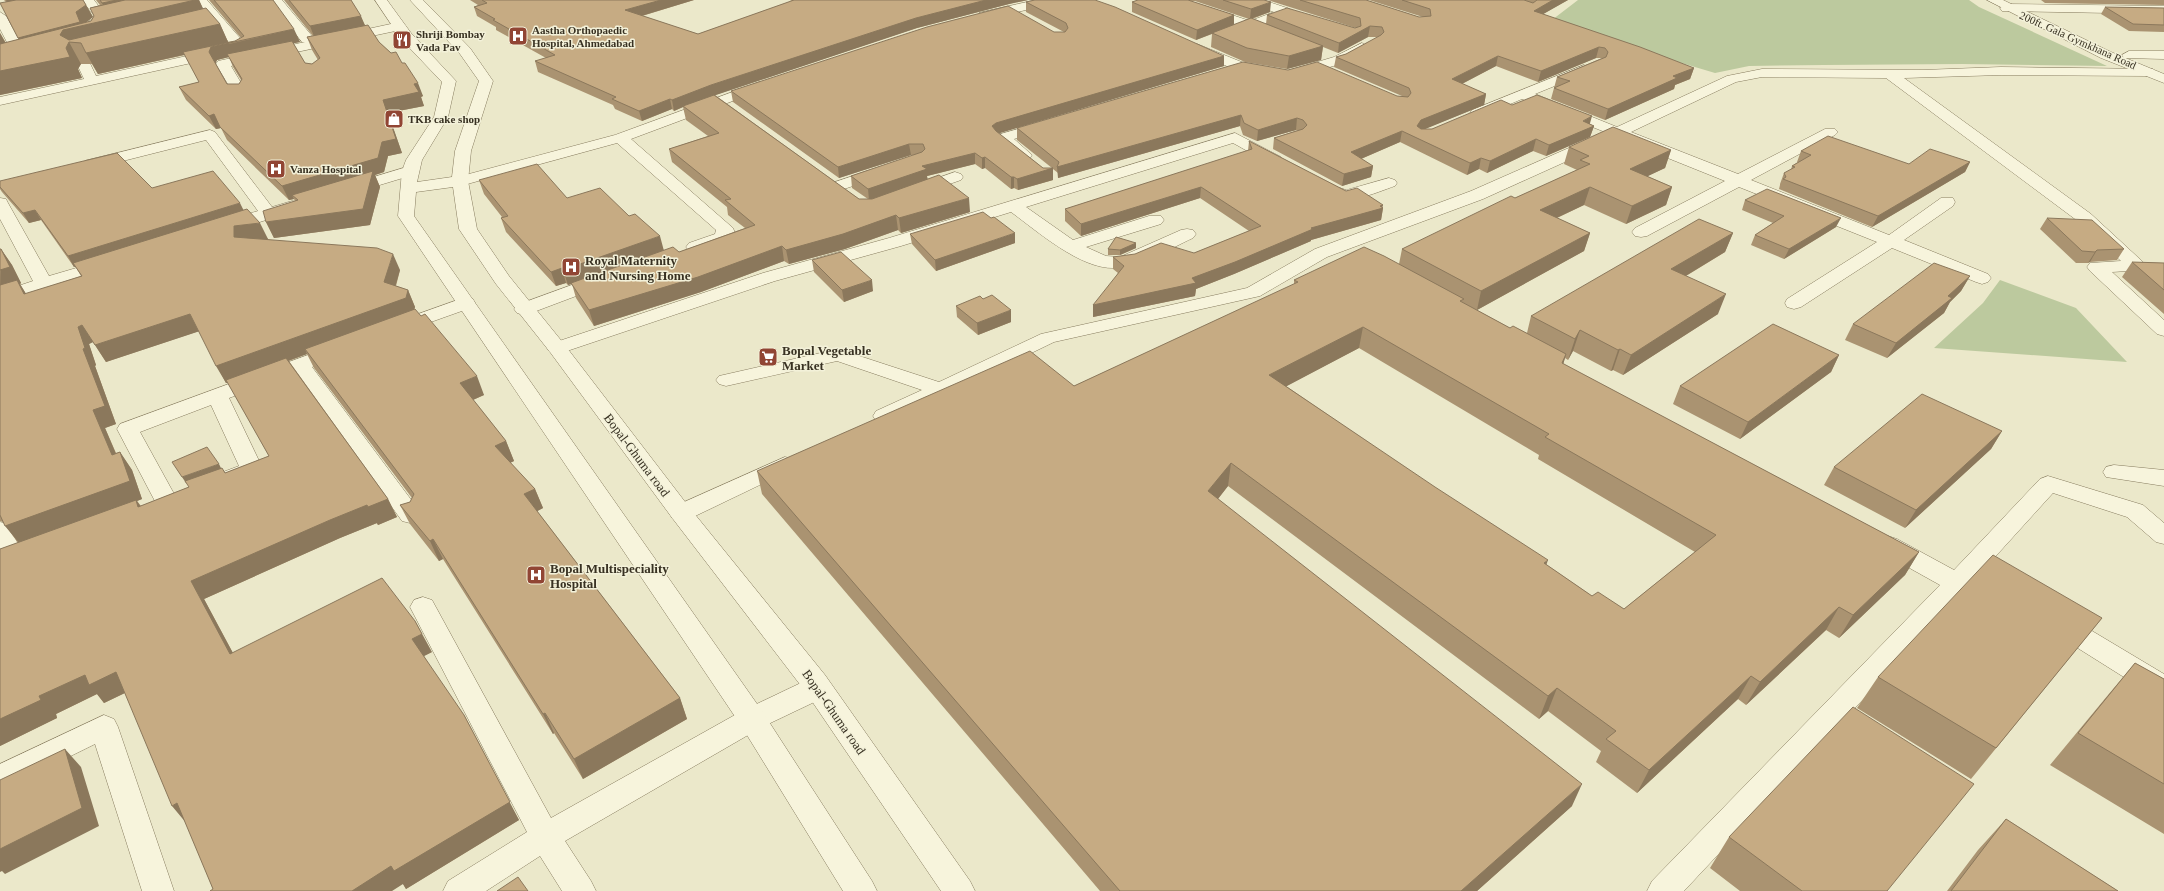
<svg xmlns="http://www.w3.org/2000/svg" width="2164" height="891" font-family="Georgia,serif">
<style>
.green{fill:#bcc99e}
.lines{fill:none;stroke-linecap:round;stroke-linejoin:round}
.minor-casing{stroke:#877c5f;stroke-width:1}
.tertiary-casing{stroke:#877c5f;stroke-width:1}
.minor{fill:#f7f4dc;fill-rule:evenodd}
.tertiary{fill:#f7f4dc;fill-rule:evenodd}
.wall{fill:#aa9371;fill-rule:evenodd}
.shaded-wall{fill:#8b785c}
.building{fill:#c6ab83;stroke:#8b785c;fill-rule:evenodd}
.labels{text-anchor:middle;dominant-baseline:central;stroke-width:3;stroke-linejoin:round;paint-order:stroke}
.far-poi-label{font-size:11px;font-weight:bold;fill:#383122;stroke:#f3f1d9;text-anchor:start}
.far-street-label{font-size:11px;fill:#383122;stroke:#f3f1d9}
.poi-label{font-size:13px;font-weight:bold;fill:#383122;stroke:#f3f1d9;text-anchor:start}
.street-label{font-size:13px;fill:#383122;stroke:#f3f1d9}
</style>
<rect width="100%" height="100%" fill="#ebe8ca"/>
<path class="green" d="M1578,0H1969L1979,7L2107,66L1962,64L1824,65L1749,66L1715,73L1548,23Z
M2000,280L2076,308L2127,362L1934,348L1983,303Z"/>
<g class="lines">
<defs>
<path id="minor" d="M82,0H94L108,18C103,24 94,31 86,29L84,25L95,17Z
M184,0H207L246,45L248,48L246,51L0,105V97L84,79L67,43L69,40H79L96,76L232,46L197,4L170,11L164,7L166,4Z
M270,0H282L312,36L314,39L312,41L400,22L406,26L400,30L231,66L247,93L245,96H235L216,64L218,61L305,42H302Z
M1036,0H1058L1056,3L983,20L977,16L979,13Z
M1245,0H1263L1290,9L1292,12L1290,15L1250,29L1201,13L1199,10L1205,6L1250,21L1274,12L1247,3Z
M2006,4L2164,6V14L2002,11L2000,8Z
M0,12L6,16L26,53L16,62L0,67V58L12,52L0,29Z
M1362,43L1369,47L1367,50L1344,63L1287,79L1236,70L1192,51L1190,48L1197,44L1244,63L1287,71L1334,57Z
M2129,51H2164V59L2124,58L2122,55Z
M1584,65L1591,69L1589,72L1535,94L1617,127L1727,76L1762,69L1923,70L2001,67L2153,69L2155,72L2153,75L2148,76L2001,75L1904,78L2091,214L2143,262L2146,266L2143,270L2112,272L2164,320V336L2157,334L2090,271L2087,267L2090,263L2121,261L2079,222L1886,78L1762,77L1736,82L1631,132L1738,174L1825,129H1835L1838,132L1835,135L1751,180L1889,235L1941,198H1953L1955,202L1953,206L1904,240L1988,274L1991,278L1988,282L1982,284L1976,282L1892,248L1801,307L1794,309L1787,307L1785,303L1787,299L1877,242L1739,187L1647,236L1641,237L1635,236L1632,232L1635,228L1725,181L1618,138L1483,199L1327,257L1260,296L1054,342L892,421L884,423L876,421L873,416L876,411L922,390L837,361L726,386L719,384L716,380L719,376L838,349L939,382L1041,334L1247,288L1315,249L1471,191L1605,132L1522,99L1482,116H1472L1470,113L1472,110Z
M760,82L767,86L765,89L631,139L733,228L735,233C727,245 703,254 689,251L686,247L689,243L715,234L716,230L617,143L460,186L454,184L452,181L454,178L615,135Z
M1046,121L1051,122L1053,125L1051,128L1014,139L1032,155L1030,158H1018L994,138L997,135Z
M210,130L215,132L272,207L292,201L298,202L300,206L298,210L231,231H219L216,227L219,223L258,211L206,140L91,169L85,167L83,164L85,161Z
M1235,133L1281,157L1283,160L1281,163H1269L1233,143L1026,207L1073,240L1149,216H1161L1164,220L1161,224L1086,247L1106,256L1120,257L1181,230L1187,229L1193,230L1196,234L1193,238C1169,249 1141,267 1114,268C1080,269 1037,231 1011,212L901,246L775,281L564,352L557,354L550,352L547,348L550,344L763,273L889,238Z
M410,166L416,168L418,171L416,174L350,194L344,192L342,189L344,186Z
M880,167L886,169L888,172L886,175L838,191L832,189L830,186L832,183Z
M955,172L961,174L963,177L961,180L918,195L912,193L910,190L912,187Z
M1389,178L1395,180L1397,183L1395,186C1377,192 1339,210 1326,191L1328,188L1334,186L1346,190Z
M0,198L6,199L8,203L49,276L107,259L113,260L116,264L113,268L0,304V292L33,281L0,219Z
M602,274L608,276L611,280L608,284L531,313L524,315L517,313L514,309L517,305Z
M466,297L473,299L475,303L473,307L400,333L393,331L390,327L393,323Z
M338,344L345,346L348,350L345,354L312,367L418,509L422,515L418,521L410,523L402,521L296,373L229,398L263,469C256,480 235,486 223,482L220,477L223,472L239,466L211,405L140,432L178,501L174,507L166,509L158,507L117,429L120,424Z
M785,457L793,459L796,464L793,469L689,519L681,521L673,519L669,513L673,507Z
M2114,465L2164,470V486L2106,477L2103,472L2106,467Z
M2048,476L2143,505L2164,523V544L2156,542L2127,517L2053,493L1966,589L1684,891H1647L1652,881L1940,585L1879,551L1876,545L1879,539L1888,536L1897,539L1954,570L2040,479Z
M0,522L8,524L19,546L28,543L37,546L40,552L37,558L12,567L3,564L0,558Z
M423,597L432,600L551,818L742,711L807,680L817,677L827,680L831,688L827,696L762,727L565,841L591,881L596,891H562L540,856L486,891H443L448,881L527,832L410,607L414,600Z
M2058,613L2067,616L2164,674V699L2154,696L2049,630L2045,623L2049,616Z
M104,715L114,719L118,727L174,891H142L95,744L0,791V764Z"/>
<path id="tertiary" d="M375,0H387L411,33L456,81L448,117L422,160L417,182L452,177L455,151L479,81L460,54L410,0H423L470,48L493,81L471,151L468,181L477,229L509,276L564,344L689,507L825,675L970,881L975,891H941L805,691L673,519L550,352L496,284L459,229L453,187L416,192L414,216L762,711L872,881L877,891H843L742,727L398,216L402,171L406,160L434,117L442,82L401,39Z
M1987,0H2003L2111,52L2164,74V83L2101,58Z"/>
</defs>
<use href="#minor" class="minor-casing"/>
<use href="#tertiary" class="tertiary-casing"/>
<use href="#minor" class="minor"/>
<use href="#tertiary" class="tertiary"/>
</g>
<path class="wall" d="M4,0H83L86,5L93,17L85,23L91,21L94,16L90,8L100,5L96,0H199L203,9L220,24L228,42L235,41L241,38L209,0H273L300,42L293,43L305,63L312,64L318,60L312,50L307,37L313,36L284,0H351L365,25L379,42L391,53L402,63L423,96L421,97L424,106L388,113L402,153L388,156L384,172L375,175L380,187L370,225L274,238L266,222L295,201L294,199L289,200L227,140L221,128L216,129L186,100L179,87L199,82L185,55L98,74L92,64H81L78,69L82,78L0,95V33L6,43L19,39L6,2ZM229,57L233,67L241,80L239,84H227L215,63L217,60Z
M470,0H694L642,16L698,34L792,1L790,0H1028L1009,4L917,28L715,95L859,199H868L852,188L851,176L915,155H911L839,178L733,102L731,91L1054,32H1064L1026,12V2L1224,56V66L998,133L1043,168H1052L1017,140V128L1402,96L1334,67L1336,57L1346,54L1378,37H1368L1338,53L1323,47L1321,60L1287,69L1245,62L1211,47L1212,34L1196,40L1132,12V2L1138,0H1264L1270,12L1252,19L1266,24L1267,15L1355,28H1356L1268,0H1366L1419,17H1423L1369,0H1568L1543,14L1694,68L1690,79L1675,85L1674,89L1605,120L1551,99L1557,77L1602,58H1596L1538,82L1496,66L1462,84L1486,94L1484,105L1424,129H1432L1512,105L1590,124L1594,126L1590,137L1546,156L1533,151L1487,173L1479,169L1467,175L1400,142L1361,159L1373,166L1371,177L1342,186L1273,149L1274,138L1298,130H1296L1257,141L1243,135L1240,126L1058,178V173L1053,169V180L1018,190L1014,188L1011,189L985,168L982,169L975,164L927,176V179L970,212L901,233L898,230L845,249L789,264L784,261L701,292L594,326L576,298L572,284L568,285L566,283L556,286L506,232L501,218L502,217L484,194L479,180L567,198L664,250L679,252L745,228L728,215L727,207L672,162L669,149L708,136L686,120L683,107L674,111L672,109L642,121L615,109L613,105L538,72L535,61L546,58L496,30V27L477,16L474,7L478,5ZM1190,1H1195L1249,19L1234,25V15Z
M2041,0H2164V5L2045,3Z
M2105,7L2164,8V32L2129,31L2101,14Z
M1249,141L1346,191L1383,205L1382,207L1383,208L1381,220L1311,240V241L1234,274L1196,289L1195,296L1093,317L1118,273L1113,269V257L1194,253L1249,231L1200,198L1081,236L1065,221V209L1248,151Z
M1569,147L1671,150L1665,168L1647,176L1672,187L1666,205L1626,224L1584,205L1557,218L1590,233L1584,251L1477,310L1510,328L1527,333L1531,316L1733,233L1725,252L1686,276L1718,314L1623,375L1613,370L1611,371L1573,351L1568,360L1565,358L1563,364L1919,552L1905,575L1839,638L1826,630L1746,705L1738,699L1637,793L1596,762L1601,751L1548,711L1539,719L1228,486L1218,499L1572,806L1477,891H1100L762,494L757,471L1074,386L1294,285V280L1399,264L1402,249L1577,170L1564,164ZM1359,348L1539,455L1538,459L1695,552L1624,609L1592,596L1286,386Z
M1801,151L1909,164L1970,162L1965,172L1872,227L1779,189L1780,185V184L1784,173L1791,170L1792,166L1798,162H1797Z
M0,181L152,188L244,210L268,239H266L400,270L396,286L408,290L415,307L414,309L484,395L473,400L506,441L514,461L510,463L535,489L543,508L537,511L680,698L687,719L583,779L554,733L553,734L443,559L439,561L410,524L400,505L410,502L412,498L314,368L307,354L289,361L388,499L397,517L378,525L377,523L340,538L204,599L233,653L432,652L424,656L519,820L406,889L403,884L213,889L185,821L125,693L104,703L97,694L56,714L57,718L0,746V549L18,543L3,522L0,521V249H1L12,265L21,283L20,284L26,294L81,276L75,266L74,267L41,220L29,223L2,192L0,189ZM199,331L226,383H228L269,456L225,473L221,468L189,487L141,506L137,501L142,499L132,470L120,452L116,453L105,428L116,424L95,366L96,365L89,344L93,342L106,362Z
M1745,200L1836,227L1784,259L1751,245L1755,235L1773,223L1742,210Z
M2047,218L2124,249L2117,260L2090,262L2088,263H2076L2040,229Z
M910,234L1015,243L936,271L912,244Z
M1136,243V248L1120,255H1108V249Z
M812,260L873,291L844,302L814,272Z
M2132,262L2164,263V314L2122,277Z
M1970,276L1961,291L1950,302L1944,313L1887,358L1845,340L1853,324Z
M956,306L1011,322L978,335L957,317Z
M1839,355L1831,372L1740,439L1673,404L1680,386Z
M2002,431L1991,449L1905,528L1824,485L1834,467Z
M2102,618L1971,779L1857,708L1878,677Z
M2135,663L2164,679V834L2050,765L2108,695Z
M2006,819L2118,891H1947L1978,850Z
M1729,837L1887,891H1740L1710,868Z"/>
<path class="shaded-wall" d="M6,0H30L8,4Z
M117,0H177L109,15L102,3Z
M195,0H199L208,19L81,43L69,42L81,64L78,69L82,78L0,95V71L26,50L18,38L76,12L86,5L93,17L83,25Z
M661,0H694L628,20L625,10Z
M986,0H1028L1009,4L917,28L683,106V107L674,111L672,100L711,85L916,18Z
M1553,0H1568L1531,21L1534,11Z
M1271,2L1270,12L1250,19L1251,9Z
M1234,15V25L1196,40L1197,30Z
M361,16L366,28L315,39L310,26Z
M220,24L229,44L294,29L300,42L229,57L227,54L229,57L217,60L215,65L209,52L210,49L98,74L86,53Z
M1370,26L1368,37L1338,53L1339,43Z
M0,33L10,51L0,57Z
M1323,46L1321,60L1287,69L1289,56Z
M1599,47L1596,58L1538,82L1541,71Z
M1224,56V66L997,134L992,126L996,123Z
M1498,56L1496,66L1450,90L1452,79Z
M1694,68L1690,79L1675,85L1674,89L1605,120L1608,109L1673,76Z
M418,83L423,96L421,97L424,106L388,113L402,153L388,156L384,172L375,175L380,187L370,225L274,238L266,222L363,209L292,195L294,199L289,200L282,186L382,142L383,100L414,84Z
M1486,94L1484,105L1418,132L1417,126L1421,120Z
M670,99L672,109L642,121L639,111Z
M214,114L221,128L216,129L209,116Z
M1241,115L1240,126L1058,178L1057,167Z
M1592,116L1589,127L1594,126L1590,137L1546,156L1549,145L1583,121Z
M1297,118L1296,130L1257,141L1258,130Z
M1402,131L1400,142L1349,164L1351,152Z
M1536,139L1533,151L1487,173L1490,161Z
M909,144L911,155L839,178L838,167Z
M1671,150L1665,168L1625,187L1630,169Z
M975,153V164L927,176L928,180L869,200L868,189L922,166Z
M985,157V168L982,169V158Z
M1481,158L1479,169L1467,175L1470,163Z
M1970,162L1965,172L1872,227L1878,216Z
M1373,166L1371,177L1342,186L1344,174Z
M1053,168V180L1018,190L1017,179Z
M1011,177H1014V188L1011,189Z
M1201,187L1200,198L1081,236V224Z
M1590,187L1584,205L1535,228L1540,210Z
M1672,187L1666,205L1626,224L1632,206Z
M969,198L970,212L901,233L899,218Z
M240,203L245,213L74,267L68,256Z
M1383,205L1382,208H1383L1381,220L1311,240V241L1234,274L1196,289L1195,296L1093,317V305L1192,278L1311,228Z
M35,210L41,220L29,223L23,213Z
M896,215L898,230L845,249L789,264L786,250Z
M1841,218L1836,227L1784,259L1789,249Z
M260,223L268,239L242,243L234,237V226Z
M1015,233V243L936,271L935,260Z
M1590,233L1584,251L1477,310L1481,291Z
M1733,233L1725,252L1664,289L1671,269Z
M660,236L664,251L568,285L563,270Z
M1136,243V248L1120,255V250Z
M782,246L784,261L701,292L594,326L589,310Z
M1,249L12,265L21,283L20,284L28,297L0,291Z
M2097,250L2090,262L2088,263L2095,252Z
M393,254L400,270L392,298L384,282Z
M562,268L566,283L556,286L551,272Z
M1970,276L1961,291L1950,302L1944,313L1887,358L1896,343L1948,296Z
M872,280L873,291L844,302L842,290Z
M408,290L415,307L413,315L305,349L307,354L226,383L216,366Z
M1726,294L1718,314L1623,375L1631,355Z
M1011,310V322L978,335L977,323Z
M190,314L200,331L106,362L95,345Z
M82,325L93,342L89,344L96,365L95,366L116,424L105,428L124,473L112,455L93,410L83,349L78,327Z
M1363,327L1359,348L1266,397L1269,375Z
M1580,330L1573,351L1568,360L1575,339Z
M1620,349L1613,370L1611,371L1618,350Z
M1566,354L1560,376L1562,363Z
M1839,355L1831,372L1740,439L1748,422Z
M477,376L484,395L468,402L460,383Z
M2002,431L1991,449L1905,528L1916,510Z
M506,441L514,461L503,466L495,446Z
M120,452L132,470L142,499L137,501L148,518L138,507L20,544L5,526Z
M1231,463L1228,486L1206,514L1208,491Z
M219,464L222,470L186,483L182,477Z
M535,489L543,508L532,514L524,494Z
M388,499L397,517L378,525L368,507Z
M367,505L377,523L340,538L204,599L243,672L230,654L191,581L330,520Z
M433,539L443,559L439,561L430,541Z
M1919,552L1905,575L1839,638L1853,615Z
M1548,560L1540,583L1544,563Z
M1839,607L1826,630L1746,705L1760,682Z
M415,621L432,652L422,657L412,639Z
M116,672L131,690L104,703L97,694L56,714L57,718L0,746V719L39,696L85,675Z
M1751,676L1738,699L1637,793L1649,770Z
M1557,688L1548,711L1539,719L1548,696Z
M680,698L687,719L583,779L574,759Z
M545,713L554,733L553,734L543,714Z
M464,715L519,820L406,889L403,884L392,891H352Z
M65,749L81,767L99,826L5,874L2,871L0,872V849Z
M1582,784L1572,806L1477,891H1461Z
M177,803L187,824L172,806Z"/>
<path class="building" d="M16,0H83L86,5L76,12L80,22L18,38L0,3Z
M100,0H117L102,3Z
M125,0H195L63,30L60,35L69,40L206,8L220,24L86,53L81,43L69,42L66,48L70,57L0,71V44L91,21L94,16L90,8Z
M214,0H273L294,29L211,47L209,52L227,84H239L242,79L227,54L292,41L305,63L312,64L320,58L307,37L368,25L379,42L391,53L396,52L402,63H405L418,83L414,84L419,92L383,100L396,139L382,142L378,158L282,186L220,127L214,114L209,116L179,87L199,82L183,52L235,41L244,36Z
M289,0H351L361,16L310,26Z
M482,0H661L625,10L698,34L794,0H986L916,18L711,85L672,100L670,99L639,111L612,99L616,97L535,61L555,55L493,20L495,19L474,7L487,3Z
M1035,0H1095L1115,7L1224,56L996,123L992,126L996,131L1043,168H1053L1017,179L1014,177H1011L985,157L982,158L975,153L922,166L927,169L868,189L851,176L922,152L925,149L923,144H909L838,167L731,91L927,27L1008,6L1054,32H1065L1068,28L1066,23L1026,2Z
M1138,0H1188L1234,15L1197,30L1132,2Z
M1223,0H1264L1271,2L1251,9Z
M1300,0H1366L1419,17L1431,16L1430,9L1402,0H1524L1533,3L1537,0H1553L1534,11L1640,47L1694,68L1673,76L1677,78L1608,109L1554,88L1570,81L1557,77L1606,57L1608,52L1605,48L1599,47L1541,71L1498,56L1452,79L1486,94L1421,120L1417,126L1421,129H1432L1501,100L1512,105L1537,95L1592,116L1583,121L1594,126L1549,145L1536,139L1490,161L1481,158L1470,163L1402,131L1351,152L1373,166L1344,174L1274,138L1303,129L1307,125L1303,120L1297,118L1258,130L1244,123L1241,115L1057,167L1059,162L1017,128L1243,62L1288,70L1317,62L1397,96L1408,97L1411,93L1409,88L1336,57L1346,54L1381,35L1384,32L1382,27L1370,26L1339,43L1267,15L1287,8L1355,28L1361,26L1360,18Z
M2105,7L2164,8V25L2133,24Z
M1251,18L1323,46L1289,56L1247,48L1212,33Z
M714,95L859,199H872L939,175L969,198L899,218L896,215L843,234L786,250L782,246L698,277L589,310L571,283L673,247L679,252L755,225L725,200L731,199L669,149L719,133L683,106Z
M1613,127L1671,150L1630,169L1672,187L1632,206L1590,187L1540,210L1590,233L1481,291L1402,249L1511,196L1515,198L1590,164L1580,160L1589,156L1569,147Z
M1828,136L1909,164L1930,149L1970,162L1878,216L1783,179L1786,177L1784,173L1795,167L1792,166L1811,155L1801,151Z
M1249,141L1346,191L1357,188L1383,205L1380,206L1383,208L1311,228L1313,229L1235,262L1192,278L1196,283L1093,305L1124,266L1113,257L1135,254L1161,243L1194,253L1261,226L1201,187L1081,224L1065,209L1252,149Z
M117,153L152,188L213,171L240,203L68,256L35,210L23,213L0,187V181Z
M537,164L567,198L600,188L629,216L635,214L660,236L563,270L562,268L551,272L501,218L508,216L479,180Z
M373,171L363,209L266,222L263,211L298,200L292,195Z
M1767,189L1841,218L1789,249L1755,235L1784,216L1745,200Z
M247,209L260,223L234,226V237L377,248L393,254L384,282L408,290L406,298L216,366L190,314L95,345L82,325L78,327L85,348L83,349L105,406L93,410L112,455L120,452L130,481L5,526L0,515V285L17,280L24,294L82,276L73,263Z
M983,212L991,218L994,217L1015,233L935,260L910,234Z
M2047,218L2092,220L2124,249L2097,250L2095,252L2082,251Z
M1699,219L1733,233L1671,269L1726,294L1631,355L1620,349L1618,350L1580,330L1575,339L1531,316Z
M1116,237L1136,243L1120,250L1108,249Z
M1364,247L1384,256L1464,299L1460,301L1510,328L1513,326L1566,354L1562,363L1919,552L1853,615L1839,607L1760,682L1751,676L1649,770L1606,739L1616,731L1557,688L1548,696L1231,463L1208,491L1582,784L1461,891H1120L757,471L1030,351L1074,386L1298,282L1294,280ZM1363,327L1549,434L1545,437L1716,535L1624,609L1598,592L1592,596L1544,563L1548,560L1435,487L1269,375Z
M0,249H1L10,267L0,270Z
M841,252L872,280L842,290L812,260Z
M2132,262L2164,263V290Z
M1934,263L1970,276L1948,296L1952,298L1896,343L1853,324Z
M992,295L1011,310L977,323L956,306L980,296L983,299Z
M415,309L421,316L425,314L477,376L460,383L506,441L495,446L535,489L524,494L680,698L574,759L545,713L543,714L433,539L430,541L400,505L410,502L414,494L305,349Z
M1773,324L1839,355L1748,422L1680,386Z
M286,358L388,499L368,507L367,505L330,520L191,581L230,654L382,578L415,621L422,634L412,639L464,715L510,802L394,871L391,866L352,891H210L213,889L177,803L172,806L116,672L89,685L85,675L39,696L41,700L0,719V549L136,500L138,507L189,487L185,481L222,468L225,473L269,456L226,380Z
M1922,394L2002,431L1916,510L1834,467Z
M207,447L219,464L182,477L172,462Z
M1993,555L2102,618L1996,748L1878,677Z
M2135,663L2164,679V784L2078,733Z
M1853,707L1974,784L1887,891H1802L1729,837Z
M65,749L82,808L0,849V780Z
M2006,819L2118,891H1951Z
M518,877L528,891H497Z"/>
<defs>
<symbol id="hospital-square" viewBox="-11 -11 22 22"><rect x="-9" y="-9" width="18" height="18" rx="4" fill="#914534" stroke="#f3f1d9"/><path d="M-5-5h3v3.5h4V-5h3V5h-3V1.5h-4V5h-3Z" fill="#fff"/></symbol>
<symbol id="restaurant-square" viewBox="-11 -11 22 22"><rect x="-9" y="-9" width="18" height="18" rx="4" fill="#914534" stroke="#f3f1d9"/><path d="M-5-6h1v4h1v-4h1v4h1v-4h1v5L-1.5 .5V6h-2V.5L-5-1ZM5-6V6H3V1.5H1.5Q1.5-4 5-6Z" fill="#fff"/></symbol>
<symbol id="shop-square" viewBox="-11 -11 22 22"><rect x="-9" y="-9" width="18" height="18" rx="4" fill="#914534" stroke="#f3f1d9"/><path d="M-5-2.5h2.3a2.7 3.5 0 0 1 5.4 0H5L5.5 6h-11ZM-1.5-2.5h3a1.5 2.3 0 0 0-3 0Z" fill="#fff"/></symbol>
<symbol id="supermarket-square" viewBox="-11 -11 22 22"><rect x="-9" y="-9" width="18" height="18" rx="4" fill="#914534" stroke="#f3f1d9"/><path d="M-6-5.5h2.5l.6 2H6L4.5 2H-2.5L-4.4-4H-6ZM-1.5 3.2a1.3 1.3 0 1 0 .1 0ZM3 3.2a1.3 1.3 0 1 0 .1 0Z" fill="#fff"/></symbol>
</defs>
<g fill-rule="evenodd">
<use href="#hospital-square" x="507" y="25" width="22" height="22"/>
<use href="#restaurant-square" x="391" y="29" width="22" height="22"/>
<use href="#shop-square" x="383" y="108" width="22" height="22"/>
<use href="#hospital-square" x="265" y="158" width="22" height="22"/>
<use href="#hospital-square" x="560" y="256" width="22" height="22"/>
<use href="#supermarket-square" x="757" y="346" width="22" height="22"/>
<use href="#hospital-square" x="525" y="564" width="22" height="22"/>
</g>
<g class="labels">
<g class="far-poi-label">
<text x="532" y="30">Aastha Orthopaedic<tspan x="532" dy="13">Hospital, Ahmedabad</tspan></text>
<text x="416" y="34">Shriji Bombay<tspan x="416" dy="13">Vada Pav</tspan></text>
<text x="408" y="119">TKB cake shop</text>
<text x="290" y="169">Vanza Hospital</text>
</g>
<g class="far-street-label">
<text transform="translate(2078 40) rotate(24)">200ft. Gala Gymkhana Road</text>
</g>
<g class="poi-label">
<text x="585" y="260">Royal Maternity<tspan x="585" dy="15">and Nursing Home</tspan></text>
<text x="782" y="350">Bopal Vegetable<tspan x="782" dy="15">Market</tspan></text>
<text x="550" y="568">Bopal Multispeciality<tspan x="550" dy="15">Hospital</tspan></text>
</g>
<g class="street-label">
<text transform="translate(637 455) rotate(53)">Bopal-Ghuma road</text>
<text transform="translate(834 712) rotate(55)">Bopal-Ghuma road</text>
</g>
</g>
</svg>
